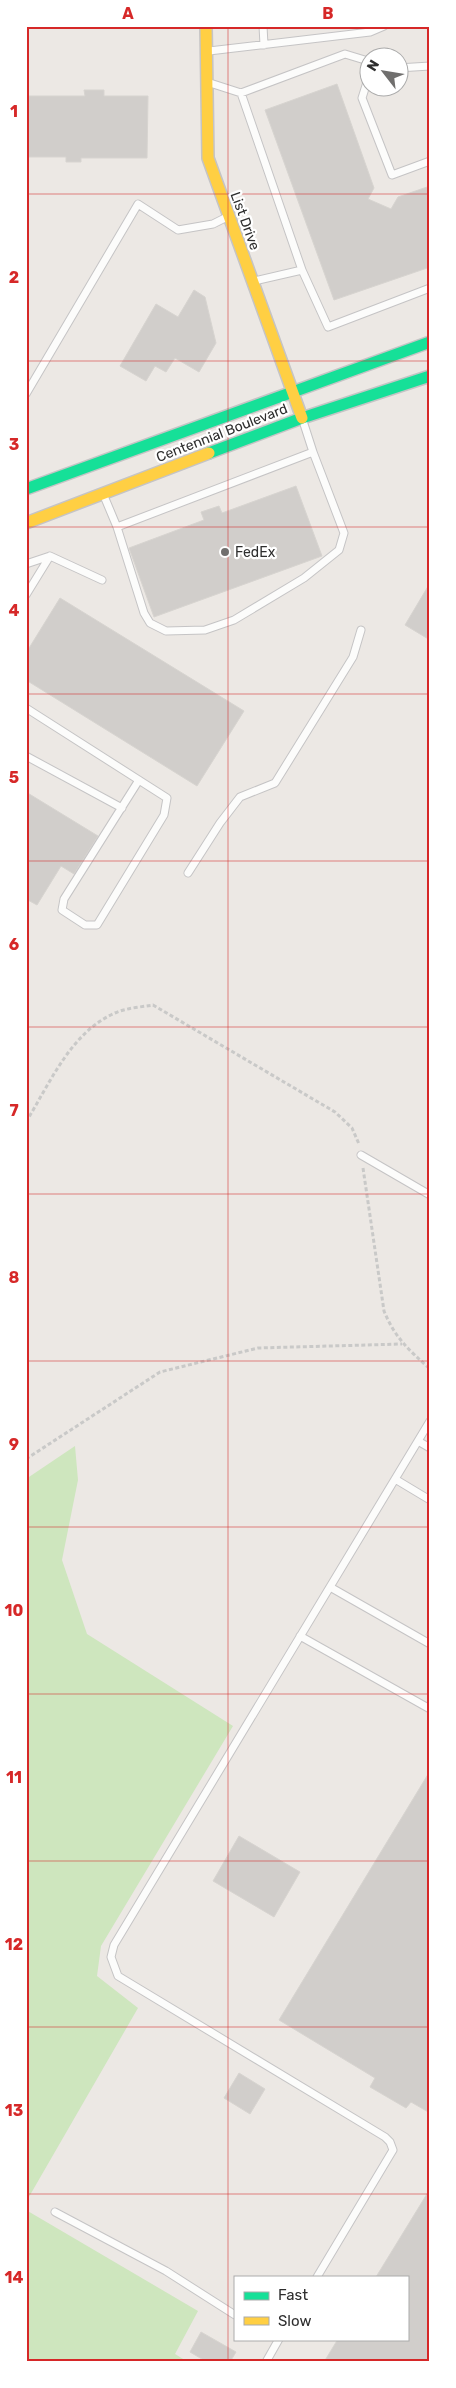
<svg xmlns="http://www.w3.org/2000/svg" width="456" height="2388" font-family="Rubik,sans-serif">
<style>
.green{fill:#cee6be}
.building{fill:#d1cecb;stroke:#d7d4d0}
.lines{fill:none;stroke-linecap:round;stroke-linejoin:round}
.lane-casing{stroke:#c5c4c5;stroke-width:9}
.fast-casing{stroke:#c5c4c5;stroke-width:14}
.slow-casing{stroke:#c5c4c5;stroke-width:14}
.path{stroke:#c9c9c8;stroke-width:3;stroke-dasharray:4 2.5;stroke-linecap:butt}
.lane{stroke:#fcfcfb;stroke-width:7}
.fast{stroke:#16e098;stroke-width:11}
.slow{stroke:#ffcf43;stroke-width:11}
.grid{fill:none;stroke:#d62828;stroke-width:1;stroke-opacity:0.55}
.poi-dot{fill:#706f6e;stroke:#fff;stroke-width:2}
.labels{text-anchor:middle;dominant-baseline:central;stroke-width:4.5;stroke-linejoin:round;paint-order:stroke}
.street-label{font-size:14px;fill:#2e2e2e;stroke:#fff}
.poi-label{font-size:14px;fill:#2e2e2e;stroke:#fff;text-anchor:start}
.neatline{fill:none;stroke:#d62828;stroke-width:2}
.grid-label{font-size:16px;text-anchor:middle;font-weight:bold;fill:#d62828}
</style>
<rect width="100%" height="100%" fill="#ece8e4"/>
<path class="green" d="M75,1446L78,1480L62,1560L87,1634L233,1726L101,1946L97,1976L138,2008L26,2202V1479Z
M26,2210L198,2311L175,2354L188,2362H26Z"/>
<path class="building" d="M337,84L374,188L368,199L391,209L398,197L430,186V267L334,300L265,110Z
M84,90H104V96H148L147,158H81V162H66V157H26V96H85Z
M194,290L205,297L216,343L199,372L175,358L166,372L155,366L146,381L120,366L156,304L178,317Z
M296,486L322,556L154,617L129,548L204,520L201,512L219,506L222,513Z
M430,583V640L405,625Z
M60,598L244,711L197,786L26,680V653Z
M26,792L98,836L74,874L61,866L37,905L26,899Z
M430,1771V2113L411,2102L406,2108L370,2087L375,2078L279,2020Z
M239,1836L300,1872L274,1917L213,1881Z
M239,2073L265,2089L250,2114L224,2098Z
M430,2189V2362H324L338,2339H407V2277H376Z
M201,2332L236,2352L230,2362H207L190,2352Z"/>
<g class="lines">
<defs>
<path id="lane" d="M263,26L264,45
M209,51L370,32L384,26
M398,68L430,66
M368,79L362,98L392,175L430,161
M210,83L241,93L302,270L254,281
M241,93L345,54L368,61
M302,270L328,327L430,288
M26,394L138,204L178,230L213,224L227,217
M104,496L117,527L313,452L303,421
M117,527L144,613L150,623L166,631L205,630L234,620L304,578L339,550L344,533L313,452
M26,564L50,556L102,580
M26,595L50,556
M26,708L167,798L164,815L97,925H85L62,910L64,899L139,780
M26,756L122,808
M188,873L220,823L240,797L275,783L353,657L361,630
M361,1155L430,1195
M418,1441L430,1448
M395,1479L430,1500
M330,1587L430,1644
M300,1636L430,1709
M55,2212L166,2271L235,2315
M317,2277L393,2150L390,2142L385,2137L118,1976L111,1957L114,1945L430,1421
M266,2362L279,2339"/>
<path id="fast" d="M209,453L302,418L430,376
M26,489L430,342"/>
<path id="slow" d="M206,26L208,158L302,418
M26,523L209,453"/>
</defs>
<use href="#lane" class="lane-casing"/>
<use href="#fast" class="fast-casing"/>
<use href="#slow" class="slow-casing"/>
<path class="path" d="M26,1122C50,1083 71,1032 115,1013C126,1008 141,1007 153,1005L335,1112L352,1128L359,1144
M363,1168L384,1311C395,1338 409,1350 430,1369
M26,1459L160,1372L258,1348L402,1344"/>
<use href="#lane" class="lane"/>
<use href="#fast" class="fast"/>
<use href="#slow" class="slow"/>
</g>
<path class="grid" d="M228,26V2362M26,194H430M26,361H430M26,527H430M26,694H430M26,861H430M26,1027H430M26,1194H430M26,1361H430M26,1527H430M26,1694H430M26,1861H430M26,2027H430M26,2194H430"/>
<circle class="poi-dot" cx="225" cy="552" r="5"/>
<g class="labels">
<g class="street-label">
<text transform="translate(245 221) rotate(70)">List Drive</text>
<text transform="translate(222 433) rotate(-21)">Centennial Boulevard</text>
</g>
<g class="poi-label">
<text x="235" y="552">FedEx</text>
</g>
</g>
<rect width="456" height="2388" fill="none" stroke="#ffffff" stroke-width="55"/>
<rect x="234" y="2276" width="175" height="65" fill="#ffffff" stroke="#ababab"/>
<rect x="244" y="2292" width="25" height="8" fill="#16e098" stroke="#ababab"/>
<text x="278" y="2300" font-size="15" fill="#2e2e2e">Fast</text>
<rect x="244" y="2317" width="25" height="8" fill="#ffcf43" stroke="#ababab"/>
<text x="278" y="2326" font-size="15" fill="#2e2e2e">Slow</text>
<g transform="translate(384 72) rotate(301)"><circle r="24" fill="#ffffff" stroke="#ababab"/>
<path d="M0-4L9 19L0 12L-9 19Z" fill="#706f6e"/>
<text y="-8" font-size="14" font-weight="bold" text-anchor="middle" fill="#2e2e2e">N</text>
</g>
<rect x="28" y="28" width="400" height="2332" class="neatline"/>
<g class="grid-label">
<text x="128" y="19">A</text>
<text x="328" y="19">B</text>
<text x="14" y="117">1</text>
<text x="14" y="283">2</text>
<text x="14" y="450">3</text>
<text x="14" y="616">4</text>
<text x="14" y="783">5</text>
<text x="14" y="950">6</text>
<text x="14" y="1116">7</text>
<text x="14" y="1283">8</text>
<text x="14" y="1450">9</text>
<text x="14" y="1616">10</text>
<text x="14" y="1783">11</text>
<text x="14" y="1950">12</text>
<text x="14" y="2116">13</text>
<text x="14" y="2283">14</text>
</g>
</svg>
